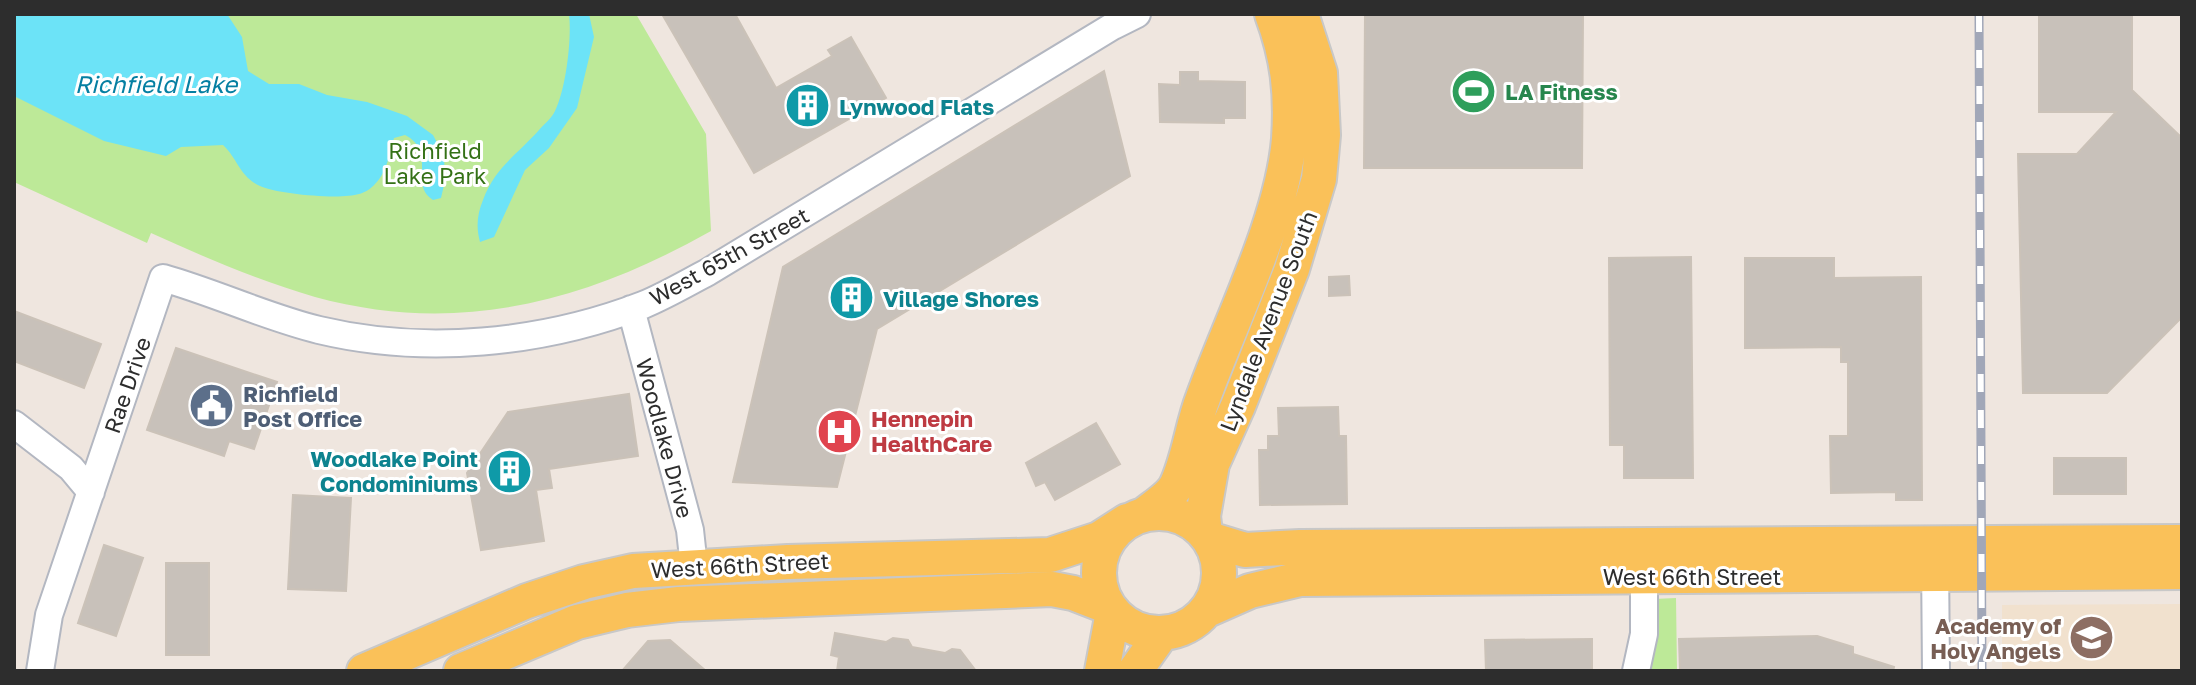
<svg xmlns="http://www.w3.org/2000/svg" width="2196" height="685" font-family="'Golos Text',sans-serif">
<style>
.education{fill:#f1e1ce}
.green{fill:#bde998}
.water{fill:#6ce3f7}
.building{fill:#c8c1ba;stroke:#cbc2b8;stroke-width:2}
.lines{fill:none;stroke-linecap:round;stroke-linejoin:round}
.minor-casing{stroke:#b3b7c1;stroke-width:30}
.major-casing{stroke:#c8c8c8;stroke-width:38}
.minor{stroke:#fff;stroke-width:26}
.major{stroke:#fac159;stroke-width:34}
.rail-casing{stroke:#a1a7b8;stroke-width:9}
.rail{stroke:#fff;stroke-width:6;stroke-dasharray:18;stroke-linecap:butt}
.labels{text-anchor:middle;dominant-baseline:central;stroke-width:6;stroke-linejoin:round;paint-order:stroke}
.leisure-label{font-size:22px;font-weight:bold;fill:#27864d;stroke:#fff;text-anchor:start}
.culture-label{font-size:22px;font-weight:bold;fill:#0d838f;stroke:#fff;text-anchor:start}
.park-label{font-size:22px;fill:#347116;stroke:#fff}
.street-label{font-size:22px;fill:#2d2d2d;stroke:#fff}
.service-label{font-size:22px;font-weight:bold;fill:#4e5e75;stroke:#fff;text-anchor:start}
.health-label{font-size:22px;font-weight:bold;fill:#be3a42;stroke:#fff;text-anchor:start}
.education-label{font-size:22px;font-weight:bold;fill:#785e54;stroke:#fff;text-anchor:end}
.water-label{font-size:24px;font-style:italic;fill:#057fa2;stroke:#fff}
</style>
<rect width="100%" height="100%" fill="#efe6df"/>
<path class="education" d="M2182,604V671H2002V605Z"/>
<path class="green" d="M14,14H636L706,134L711,231C585,302 458,336 315,297C259,281 204,257 151,233L147,243L14,182Z
M1676,598L1677,671H1647L1654,599Z"/>
<path class="water" d="M14,14H227L242,37L248,71L269,84H299L327,95L367,102L407,116L433,135L444,156L445,181L441,198L433,200C408,185 438,152 405,135L394,138C390,153 386,174 375,184C372,188 364,193 359,194C341,200 276,194 260,186C239,176 238,159 223,145L181,147L166,156L104,141L14,96Z
M569,14H589L594,37L577,108L549,148L525,170L494,237L480,242C476,227 477,215 483,200C495,167 517,155 539,130C544,124 552,118 555,111C566,89 572,38 569,14Z"/>
<path class="building" d="M662,14H735L776,88L832,56L828,50L851,37L886,98L754,173Z
M1365,14H1583L1582,168H1364Z
M2039,14H2132V90L2182,138V317L2107,393H2023L2018,154H2077L2116,112H2039Z
M1104,71L1130,176L877,329L837,487L733,482L783,267Z
M1180,72H1198V81L1245,82V118H1224V123L1160,122L1159,84L1180,85Z
M1691,257L1693,478H1624V445H1610L1609,258Z
M1745,258H1834V278L1921,277L1922,500H1896V492L1831,493L1830,436H1848V362H1841V347L1745,348Z
M1349,276L1350,295L1329,296V277Z
M14,311L101,344L84,388L14,361Z
M176,348L277,382L254,449L229,441L224,456L147,430Z
M629,394L638,456L549,469L552,488L536,490L544,541L481,550L467,473L508,412Z
M1338,407L1339,436H1346L1347,504L1260,505L1259,450H1268V436H1279L1278,408Z
M1096,423L1120,464L1055,500L1045,482L1036,486L1026,463Z
M2054,458H2126V494H2054Z
M293,495L351,498L346,591L288,589Z
M104,545L143,558L116,636L78,623Z
M166,563H209V655H166Z
M835,633L886,642L893,638L908,640L912,647L945,653L952,649L960,650L976,671H837L839,657L831,655Z
M1817,636L1853,647V654L1894,667L1893,671H1680L1679,639Z
M1592,639V671H1486L1485,640Z
M670,640L706,671H622L648,641Z"/>
<g class="lines">
<defs>
<path id="minor" d="M631,309L690,530L694,567
M14,424L71,468L91,492
M1935,559L1936,671
M40,671L49,615L163,278C216,293 266,317 319,330C424,355 542,344 643,305C665,296 687,283 708,272L1113,26L1137,14
M1636,671L1644,634V561"/>
<path id="major" d="M1099 573a60 60 0 1 1 120 0a60 60 0 1 1-120 0Z
M1145,514C1155,506 1170,497 1176,486C1189,459 1192,426 1203,398C1231,320 1282,221 1289,139C1292,93 1288,57 1272,14
M1205,533L1203,516L1212,464L1238,406L1292,269L1319,179L1323,135L1320,73L1301,14
M1209,539L1245,550L1300,547L2182,542
M1207,610L1250,591L1300,579L2182,572
M364,671L527,601L584,582L633,571L788,562L1050,555L1099,539L1127,521
M461,671L577,622L627,610L679,604L1052,589L1073,593L1109,607
M1102,671L1113,612
M1135,671L1162,633"/>
</defs>
<use href="#minor" class="minor-casing"/>
<use href="#major" class="major-casing"/>
<use href="#minor" class="minor"/>
<use href="#major" class="major"/>
<defs>
<path id="rail" d="M1979,14L1982,671"/>
</defs>
<use href="#rail" class="rail-casing"/>
<use href="#rail" class="rail"/>
</g>
<defs>
<symbol id="stadium-disc" viewBox="-11 -11 22 22"><circle r="9.5" fill="#2e9e5b" stroke="#fff"/><path d="M0-5a6.5 5 0 1 0 0 10a6.5 5 0 1 0 0-10ZM-3.5-1.8h7v3.6h-7Z" fill="#fff"/></symbol>
<symbol id="building-disc" viewBox="-11 -11 22 22"><circle r="9.5" fill="#0f9aa8" stroke="#fff"/><path d="M-4-6H4V6H1V3H-1V6H-4ZM-2.5-4.3h1.7v1.8h-1.7ZM.8-4.3h1.7v1.8H.8ZM-2.5-1h1.7V.8h-1.7ZM.8-1h1.7V.8H.8Z" fill="#fff"/></symbol>
<symbol id="civic-disc" viewBox="-11 -11 22 22"><circle r="9.5" fill="#5c6f8a" stroke="#fff"/><path d="M-.6-6.5H3V-4.5H.6V-3L4-1V1h2V6H-6V1h2V-1L-.6-3ZM-1.2 2.5V6h2.4V2.5Z" fill="#fff"/></symbol>
<symbol id="hospital-disc" viewBox="-11 -11 22 22"><circle r="9.5" fill="#e0444e" stroke="#fff"/><path d="M-5-5h3v3.5h4V-5h3V5h-3V1.5h-4V5h-3Z" fill="#fff"/></symbol>
<symbol id="school-disc" viewBox="-11 -11 22 22"><circle r="9.5" fill="#8d6e63" stroke="#fff"/><path d="M0-5L7-2L0 1L-7-2ZM-4 1L0 2.5L4 1V4Q0 6-4 4Z" fill="#fff"/></symbol>
</defs>
<g fill-rule="evenodd">
<use href="#stadium-disc" x="1448" y="66" width="51" height="51"/>
<use href="#building-disc" x="782" y="80" width="51" height="51"/>
<use href="#building-disc" x="826" y="272" width="51" height="51"/>
<use href="#civic-disc" x="186" y="380" width="51" height="51"/>
<use href="#hospital-disc" x="814" y="406" width="51" height="51"/>
<use href="#building-disc" x="484" y="446" width="51" height="51"/>
<use href="#school-disc" x="2066" y="612" width="51" height="51"/>
</g>
<g class="labels">
<g class="leisure-label">
<text x="1505" y="91">LA Fitness</text>
</g>
<g class="culture-label">
<text x="839" y="106">Lynwood Flats</text>
<text x="883" y="298">Village Shores</text>
<text x="478" y="458" text-anchor="end">Woodlake Point<tspan x="478" dy="25">Condominiums</tspan></text>
</g>
<g class="park-label">
<text x="435" y="150">Richfield<tspan x="435" dy="25">Lake Park</tspan></text>
</g>
<g class="street-label">
<text transform="translate(729 256) rotate(-29)">West 65th Street</text>
<text transform="translate(1268 321) rotate(-69)">Lyndale Avenue South</text>
<text transform="translate(127 385) rotate(-71)">Rae Drive</text>
<text transform="translate(665 438) rotate(75)">Woodlake Drive</text>
<text transform="translate(740 565) rotate(-3)">West 66th Street</text>
<text x="1692" y="576">West 66th Street</text>
</g>
<g class="service-label">
<text x="243" y="393">Richfield<tspan x="243" dy="25">Post Office</tspan></text>
</g>
<g class="health-label">
<text x="871" y="418">Hennepin<tspan x="871" dy="25">HealthCare</tspan></text>
</g>
<g class="education-label">
<text x="2061" y="625">Academy of<tspan x="2061" dy="25">Holy Angels</tspan></text>
</g>
<g class="water-label">
<text x="156" y="83">Richfield Lake</text>
</g>
</g>
<rect width="2196" height="685" fill="none" stroke="#2d2d2d" stroke-width="32"/>
</svg>
